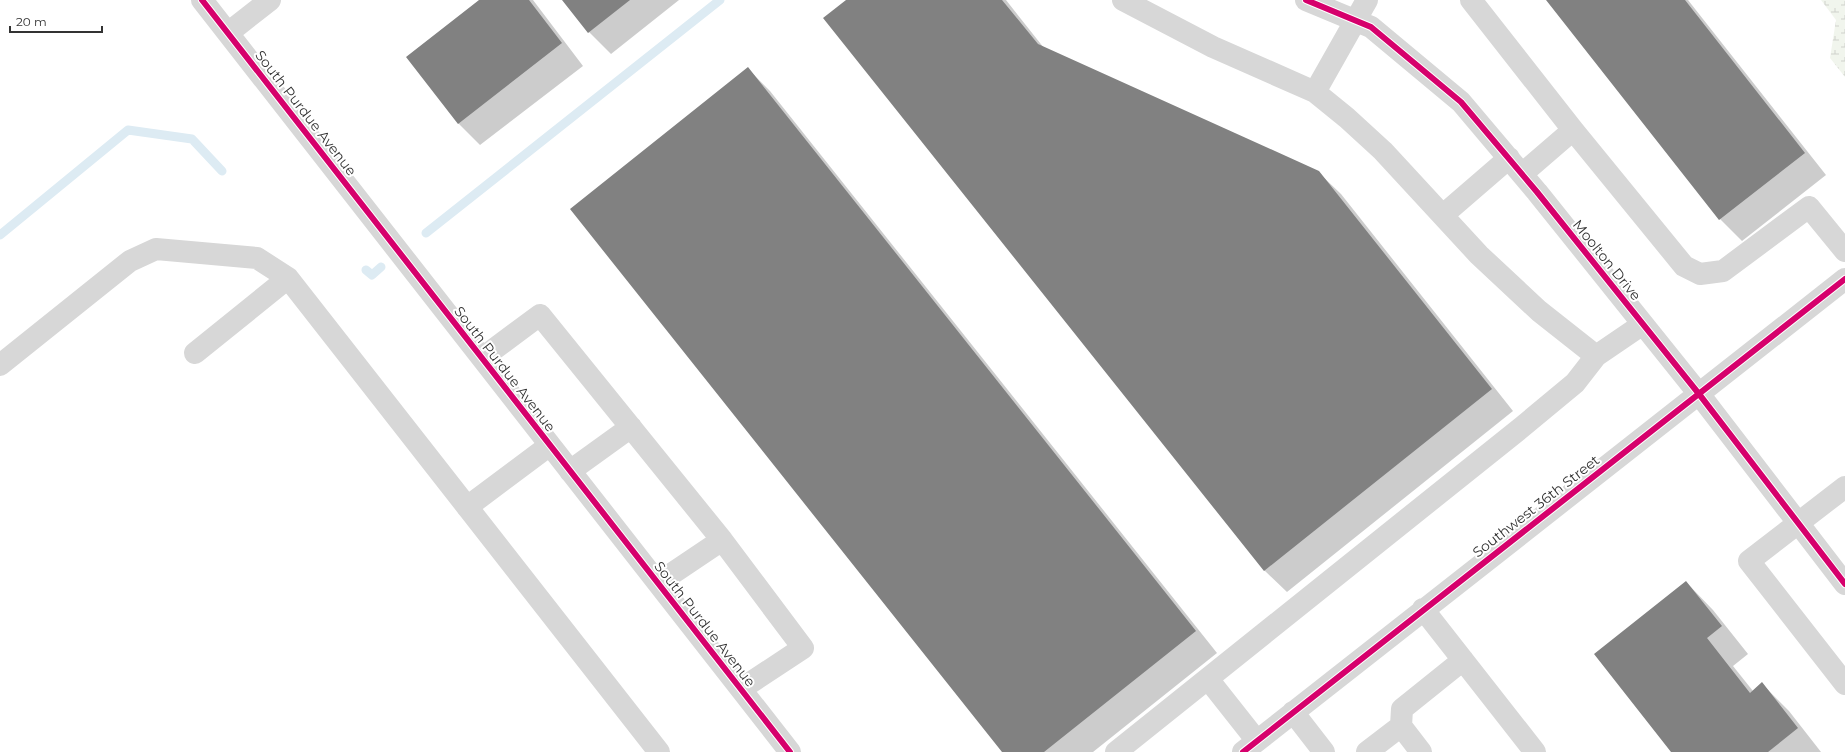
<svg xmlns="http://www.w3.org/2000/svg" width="1845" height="752" font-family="Montserrat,sans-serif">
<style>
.wetland{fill:url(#wetland-marsh)}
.shadow{fill:#0003}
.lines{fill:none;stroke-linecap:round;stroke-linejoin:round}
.stream{stroke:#ddebf3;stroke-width:9}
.building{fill:#818181}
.minor{stroke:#d7d7d7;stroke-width:22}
.cycleway-casing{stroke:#fff;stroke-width:8}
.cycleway{stroke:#d6006c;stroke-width:6}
.labels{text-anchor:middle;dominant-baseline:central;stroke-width:4;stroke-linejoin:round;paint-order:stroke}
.street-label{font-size:14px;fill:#333;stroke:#fff}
</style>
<defs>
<pattern id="wetland-marsh" width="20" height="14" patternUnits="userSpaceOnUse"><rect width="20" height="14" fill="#f1f5ed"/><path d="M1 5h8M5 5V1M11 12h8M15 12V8" fill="none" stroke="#cfd2cc"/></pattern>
</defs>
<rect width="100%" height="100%" fill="#fff"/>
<path class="wetland" d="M1821,0H1845V77L1830,58L1836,20Z"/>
<path class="shadow" d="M480,0H533L583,66L480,145L459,124L407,57Z
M564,0H679L611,54L589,32Z
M848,0H1006L1044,48L1318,172L1341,194L1513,411L1287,592L1265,571L825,18Z
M1547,0H1688L1826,175L1742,241L1720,219Z
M748,69L770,91L1217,653L1093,752H1003Z
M1686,582L1713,610L1748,654L1733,666L1753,691L1762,684L1789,711L1821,752H1672Z"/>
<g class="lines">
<path class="stream" d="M426,233L720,0
M0,235L128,130L192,139L222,171
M366,270L372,275L381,267"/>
</g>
<path class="building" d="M479,0H529L562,43L458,124L406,57Z
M562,0H630L588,33Z
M846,0H1002L1038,44L1319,171L1492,389L1264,571L823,18Z
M1546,0H1685L1805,153L1719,220Z
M748,67L1196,631L1044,752H1002L570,209Z
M1686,581L1722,626L1707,638L1750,693L1762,682L1798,728L1768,752H1671L1594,654Z"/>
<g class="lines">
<path class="minor" d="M202,0L790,752
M1123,0L1213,47L1315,92L1367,0
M1306,0L1371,27L1461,102L1537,192L1699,394L1845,584
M1471,0L1573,130L1684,266L1700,274L1723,271L1809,207L1845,251
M228,33L270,0
M1315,92L1347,118L1383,151L1479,255L1539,311L1596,356L1643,324
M1522,174L1573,130
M1443,215L1509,158
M195,353L288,278
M482,358L540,315L722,540L803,648L741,689
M0,365L130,261L156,249L257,258L288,278L659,752
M570,471L631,427
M1845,487L1749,561L1845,684
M467,507L550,445
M658,583L722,540
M1423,609L1535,752
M1208,679L1257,741
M1293,712L1324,752
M1116,752L1522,427L1575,383L1596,356
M1243,752L1845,279
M1367,752L1401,726
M1421,752L1401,726L1402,709L1463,660"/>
<defs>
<path id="cycleway" d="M202,0L790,752
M1306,0L1371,27L1461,102L1537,192L1699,394L1845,584
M1243,752L1845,279"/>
</defs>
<use href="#cycleway" class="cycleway-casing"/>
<use href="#cycleway" class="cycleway"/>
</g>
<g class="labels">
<g class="street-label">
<text transform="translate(306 113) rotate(52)">South Purdue Avenue</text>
<text transform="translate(1607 260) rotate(51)">Moolton Drive</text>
<text transform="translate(505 369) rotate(52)">South Purdue Avenue</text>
<text transform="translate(1536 506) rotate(-38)">Southwest 36th Street</text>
<text transform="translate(705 624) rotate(52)">South Purdue Avenue</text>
</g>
</g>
<path d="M10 26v6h92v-6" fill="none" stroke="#333333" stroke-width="2"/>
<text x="16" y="26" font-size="12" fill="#333333" stroke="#ffffff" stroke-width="3" paint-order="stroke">20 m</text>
</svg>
